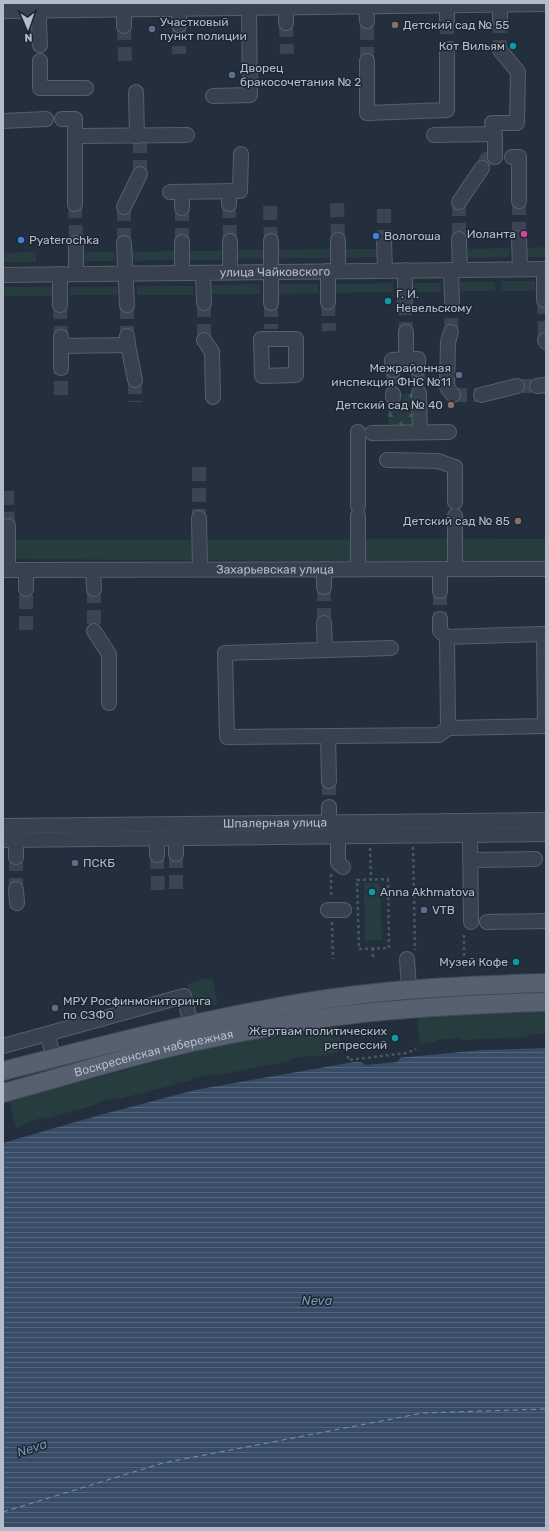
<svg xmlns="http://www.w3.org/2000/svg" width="549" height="1531" font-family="Rubik,sans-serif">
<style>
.green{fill:#263c3f}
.forest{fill:url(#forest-firs)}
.water{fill:url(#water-rules)}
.pier{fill:#242f3e}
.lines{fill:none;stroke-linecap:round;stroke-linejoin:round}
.ferry{stroke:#7c92b1;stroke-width:1;stroke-dasharray:5 4;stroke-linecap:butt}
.minor-tunnel{stroke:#3a4453;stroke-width:14;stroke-dasharray:14 7;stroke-linecap:butt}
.minor-casing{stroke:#565f6c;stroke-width:16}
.major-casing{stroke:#414a57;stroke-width:20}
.path{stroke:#44595c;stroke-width:2.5;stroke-dasharray:3 3;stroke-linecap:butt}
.minor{stroke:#38414e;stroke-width:14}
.major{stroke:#56606e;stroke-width:18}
.education-dot{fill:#8d6e63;stroke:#1d2633;stroke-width:1.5}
.service-dot{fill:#5c6f8a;stroke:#1d2633;stroke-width:1.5}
.culture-dot{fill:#0f9aa8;stroke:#1d2633;stroke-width:1.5}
.hotel-dot{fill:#d1479c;stroke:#1d2633;stroke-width:1.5}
.shop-dot{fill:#3f7fe0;stroke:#1d2633;stroke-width:1.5}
.labels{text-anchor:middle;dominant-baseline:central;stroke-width:3;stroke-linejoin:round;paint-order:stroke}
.poi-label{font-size:12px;fill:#b4bcc9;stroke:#1d2633;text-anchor:start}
.street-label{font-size:12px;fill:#b4bcc9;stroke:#1d2633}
.water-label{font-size:13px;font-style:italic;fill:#7c92b1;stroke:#1d2633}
</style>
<defs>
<pattern id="forest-firs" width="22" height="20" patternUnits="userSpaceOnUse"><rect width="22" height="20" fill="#263c3f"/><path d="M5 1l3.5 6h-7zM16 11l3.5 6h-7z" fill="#435659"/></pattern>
<pattern id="water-rules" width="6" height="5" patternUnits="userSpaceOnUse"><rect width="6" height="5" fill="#394c67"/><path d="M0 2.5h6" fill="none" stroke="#53647b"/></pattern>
</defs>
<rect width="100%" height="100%" fill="#242f3e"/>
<path class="green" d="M546,247V257H527V248Z
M509,248V257L468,258V249Z
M330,249V258H278V250Z
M345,249H377V257L345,258Z
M264,250V258L237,259V250Z
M174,251V260L132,261L131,252Z
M190,251H221V260H190Z
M36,252V262H3V253Z
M83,252H115L116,261H84Z
M501,281H535V291H501Z
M460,282H495V291H460Z
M393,283V292L336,293V284Z
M411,283H441V292H411Z
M260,284V294H212V285Z
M276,284H318V293L276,294Z
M137,286H193L194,295H137Z
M3,287H53V296H3Z
M70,287H117V295H70Z
M546,539V562L3,559V540Z
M364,883H380L382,940L365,941Z
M204,979H213L217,1004L193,1009L187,984Z
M546,1009V1034H529V1037L460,1040V1038L436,1040L435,1042L420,1044L417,1016Z
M338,1024L342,1051L315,1057L314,1055L290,1059V1061L212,1076L211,1074L192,1078V1080L119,1099V1097L97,1102L98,1104L45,1119L44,1117L25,1123V1125L16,1128L9,1101L192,1052L276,1034Z"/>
<path class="forest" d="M415,393L416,412L397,397V394Z
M388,399H391L416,417L412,425H389Z"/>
<path class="water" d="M546,1048V1528H3V1143L100,1115L195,1090L354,1062L483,1050Z"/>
<path class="pier" d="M407,1054L408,1056L401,1057L397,1062L366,1065L361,1062H354V1060Z"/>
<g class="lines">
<path class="ferry" d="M3,1512L163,1463L423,1413L546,1409"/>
<path class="minor-tunnel" d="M500,19V50
M447,20V49
M286,23L287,54
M179,25V54
M124,26L125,61
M367,61V21
M482,168L486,159L491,157
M140,174V139
M519,201V238
M459,202V239
M337,203L338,240
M75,204L76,243
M229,204L230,241
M270,206L271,241
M124,207V243
M384,209V240
M182,242V208
M544,300L545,340
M405,301L406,332
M328,302L329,331
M204,303V340
M271,303V329
M60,305L61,337
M127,305V336
M451,332L452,301
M418,369L419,393
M393,370V394
M135,380V402
M517,386H537
M61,395V368
M453,395H481
M199,467V518
M7,491L8,526
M324,587V623
M94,589V631
M440,591V619
M26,630V589
M329,781V807
M176,854V893
M157,855L158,893
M16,857V889"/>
<defs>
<g id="minor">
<path d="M38,3L40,45"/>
<path d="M500,5V19"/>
<path d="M447,6V20"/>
<path d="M366,7L367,21"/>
<path d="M286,8V23"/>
<path d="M179,9V25"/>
<path d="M124,10V26"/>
<path d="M3,11L546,4"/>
<path d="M40,61V88H86"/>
<path d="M367,61V113L447,110V49"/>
<path d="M136,92L137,136"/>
<path d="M213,96L250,95L249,8"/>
<path d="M62,119H75V204"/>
<path d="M3,121L46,119"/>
<path d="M492,123H517L518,72L500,50"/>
<path d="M434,135L495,134V157"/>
<path d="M75,136L187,135"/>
<path d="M512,157H519V201"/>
<path d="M229,191V204"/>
<path d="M170,192L240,191L241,154"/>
<path d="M459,202L482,168"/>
<path d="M124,207L140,174"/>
<path d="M182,208V192"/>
<path d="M519,238L520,269"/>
<path d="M459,239L460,270"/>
<path d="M338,240V271"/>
<path d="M384,240L385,270"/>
<path d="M230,241V272"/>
<path d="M271,241V303"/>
<path d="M182,242V273"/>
<path d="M76,243V274"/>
<path d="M124,243L127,305"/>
<path d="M544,269V300"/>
<path d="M405,270V301"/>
<path d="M451,270L452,301"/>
<path d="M328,271V302"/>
<path d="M203,273L204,303"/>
<path d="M60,274V305"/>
<path id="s1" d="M3,275L546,269"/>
<path d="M451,332L448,342L447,387L453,395"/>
<path d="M127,336L128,345L135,380"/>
<path d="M61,337V368"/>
<path d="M261,339H296V375L262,376Z"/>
<path d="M204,340L212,352L213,397"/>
<path d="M545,340L546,342"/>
<path d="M61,346L128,345"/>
<path d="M406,359H418V369"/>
<path d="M393,370L392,360L406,359V332"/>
<path d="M537,386L546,385"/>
<path d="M419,393L420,432"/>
<path d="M481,395L517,386"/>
<path d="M393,397V394"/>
<path d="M372,433L449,432"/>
<path d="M387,460L438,461L455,467V502"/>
<path d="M358,506V432"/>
<path d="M358,516V569"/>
<path d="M455,516V569"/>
<path d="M199,518L200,569"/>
<path d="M8,526V570"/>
<path d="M324,569V587"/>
<path id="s2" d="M3,570L546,569"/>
<path d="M93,570L94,589"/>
<path d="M26,589V570"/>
<path d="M440,591V569"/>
<path d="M440,619V631L447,637"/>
<path d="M324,623L325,650"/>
<path d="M94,631L109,654V703"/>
<path d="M391,648L225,653L227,737L439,735L448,728L447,637L544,634L545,726L448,728"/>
<path d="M328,736L329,781"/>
<path d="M329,807V823"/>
<path id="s3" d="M3,826L546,820"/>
<path d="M470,835L471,922"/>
<path d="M338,836V863L343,867"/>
<path d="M157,838V855"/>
<path d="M176,838V854"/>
<path d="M3,840L546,834"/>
<path d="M16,840V857"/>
<path d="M470,860L535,859"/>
<path d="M16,889L17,903"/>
<path d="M328,910H344"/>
<path d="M487,922L546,921"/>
<path d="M407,959L409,989"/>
<path d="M47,1034L54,1058"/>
<path d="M3,1046L184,996L191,1024"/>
</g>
<g id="major">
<path d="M3,1071C113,1043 222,1014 334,998C405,988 475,985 546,983"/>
<path id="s4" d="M3,1093C66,1076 129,1056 193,1042C241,1032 290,1022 338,1016C407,1007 476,1004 546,1002"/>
</g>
</defs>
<use href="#minor" class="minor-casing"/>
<use href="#major" class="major-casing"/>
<path class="path" d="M413,847L415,950
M370,848L371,880
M331,874V897
M388,879L389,948L359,949L357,880Z
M332,922L333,959
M373,948V958
M464,968V935L465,933
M348,1056V1060L407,1053L416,1049"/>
<use href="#minor" class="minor"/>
<use href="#major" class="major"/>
</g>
<g class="education-dot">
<circle cx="395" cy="25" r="4"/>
<circle cx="451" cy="405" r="4"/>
<circle cx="518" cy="521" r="4"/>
</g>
<g class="service-dot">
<circle cx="152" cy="29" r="4"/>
<circle cx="232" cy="75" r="4"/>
<circle cx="459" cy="375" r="4"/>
<circle cx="75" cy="863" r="4"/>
<circle cx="424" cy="910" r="4"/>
<circle cx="55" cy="1008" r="4"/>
</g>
<g class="culture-dot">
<circle cx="513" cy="46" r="4"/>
<circle cx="388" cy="301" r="4"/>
<circle cx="372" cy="892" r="4"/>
<circle cx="516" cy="962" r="4"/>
<circle cx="395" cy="1038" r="4"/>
</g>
<circle class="hotel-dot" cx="524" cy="234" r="4"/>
<g class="shop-dot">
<circle cx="376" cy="236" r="4"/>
<circle cx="21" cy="240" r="4"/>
</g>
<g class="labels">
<g class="poi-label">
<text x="160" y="22">Участковый<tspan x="160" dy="14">пункт полиции</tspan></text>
<text x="403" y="25">Детский сад № 55</text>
<text x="505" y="46" text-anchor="end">Кот Вильям</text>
<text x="240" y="68">Дворец<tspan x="240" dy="14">бракосочетания № 2</tspan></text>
<text x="516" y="234" text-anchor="end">Иоланта</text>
<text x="384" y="236">Вологоша</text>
<text x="29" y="240">Pyaterochka</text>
<text x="396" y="294">Г. И.<tspan x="396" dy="14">Невельскому</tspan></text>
<text x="451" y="368" text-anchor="end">Межрайонная<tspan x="451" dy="14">инспекция ФНС №11</tspan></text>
<text x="443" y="405" text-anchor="end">Детский сад № 40</text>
<text x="510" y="521" text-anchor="end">Детский сад № 85</text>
<text x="83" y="863">ПСКБ</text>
<text x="380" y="892">Anna Akhmatova</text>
<text x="432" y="910">VTB</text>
<text x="508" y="962" text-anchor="end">Музей Кофе</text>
<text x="63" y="1001">МРУ Росфинмониторинга<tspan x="63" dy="14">по СЗФО</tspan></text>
<text x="387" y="1031" text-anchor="end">Жертвам политических<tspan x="387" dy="14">репрессий</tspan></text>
</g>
<g class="street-label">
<text stroke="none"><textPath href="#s1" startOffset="272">улица Чайковского</textPath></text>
<text stroke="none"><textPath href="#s2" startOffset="272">Захарьевская улица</textPath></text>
<text stroke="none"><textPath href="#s3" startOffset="272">Шпалерная улица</textPath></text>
<text stroke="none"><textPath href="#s4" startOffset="156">Воскресенская набережная</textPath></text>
</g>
<g class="water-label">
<text x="317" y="1300">Neva</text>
<text transform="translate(32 1448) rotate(-18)">Neva</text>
</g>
</g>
<rect width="549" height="1531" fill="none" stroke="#b4bcc9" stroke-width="8"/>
<g transform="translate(28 28) rotate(178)" stroke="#1d2633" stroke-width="3" paint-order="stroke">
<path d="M0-3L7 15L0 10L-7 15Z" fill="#b4bcc9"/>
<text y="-6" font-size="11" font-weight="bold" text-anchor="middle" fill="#b4bcc9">N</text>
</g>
</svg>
